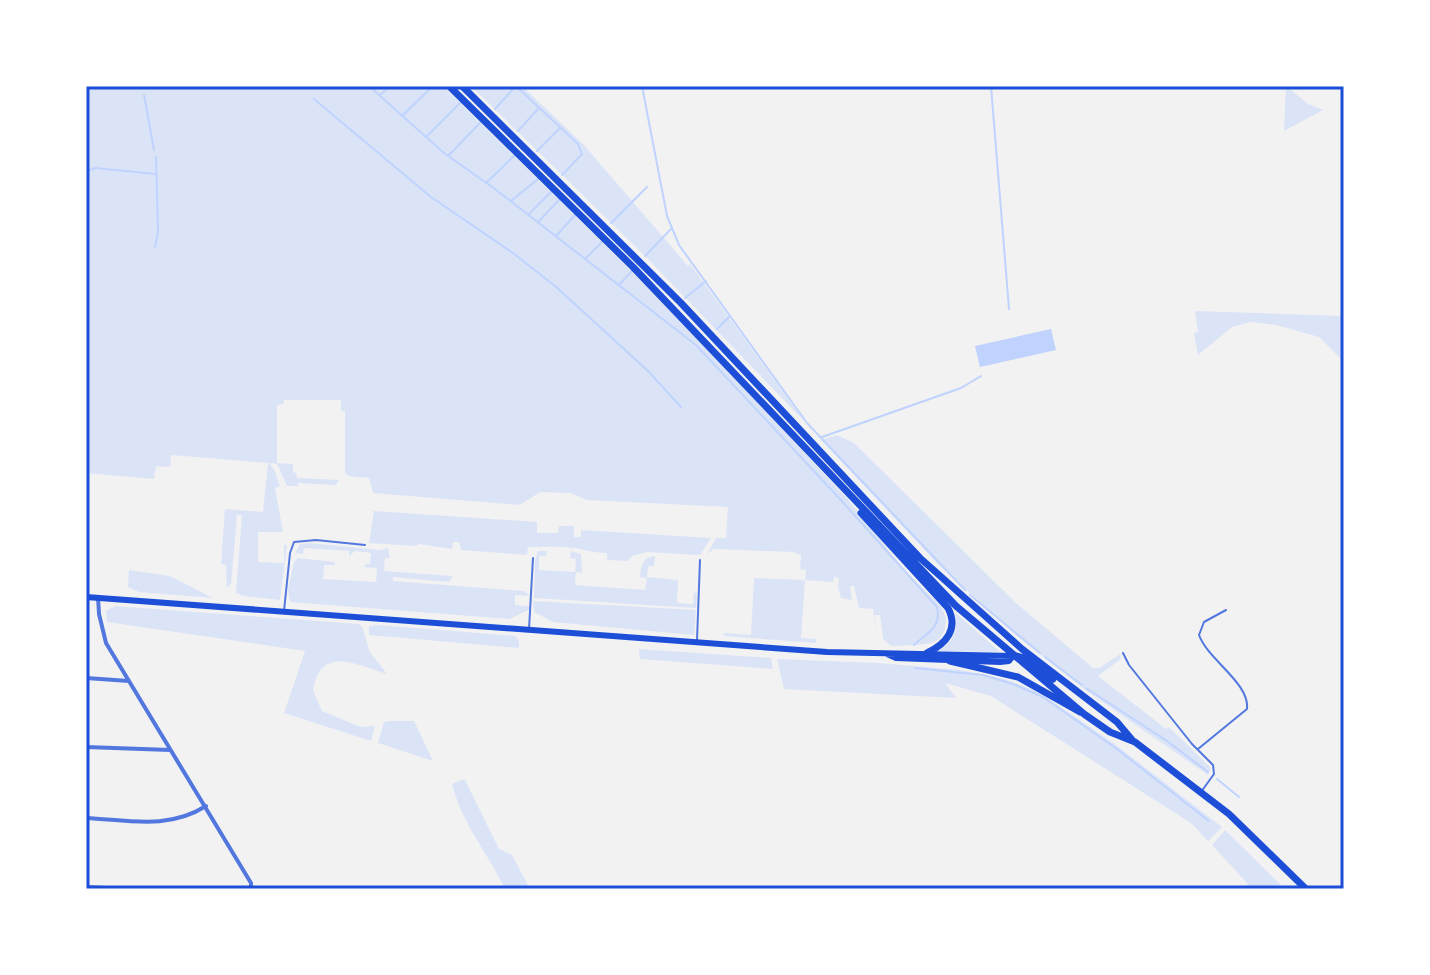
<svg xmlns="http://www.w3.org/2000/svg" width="1430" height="975" font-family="Quicksand,sans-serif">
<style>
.green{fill:#dbe4f7}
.water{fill:#bfd3fe}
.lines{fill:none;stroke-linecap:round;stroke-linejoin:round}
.stream{stroke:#bfd3fe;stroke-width:2}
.service{stroke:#5277de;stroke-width:2}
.minor{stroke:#5277de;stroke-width:4}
.secondary{stroke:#1d4ed8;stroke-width:6}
.trunk{stroke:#1d4ed8;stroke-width:7}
.neatline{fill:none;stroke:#1d4ed8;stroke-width:3}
</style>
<rect width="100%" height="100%" fill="#f2f2f2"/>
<path class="green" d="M86,86H443L659,298L847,498L905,571L941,606L946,618L945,630L939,639L931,643L918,645L891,646L883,639L880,615H875L876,631L873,609L859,608L854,586H850L852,600L841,598L838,587L839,578L834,577L833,582L805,580L801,638L817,639L816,643L724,636L723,633L751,635L754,578L805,580L806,570L800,569L801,555L793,552L714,549L707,554L716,538H726L728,507L587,500L571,493L540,492L520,505L373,493L369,478L349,476L345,473V411H341V400H284L283,404L277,405V463L293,464V472L296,473L297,478L339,480L336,485L298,483V486H287L277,464L269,463L275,471L280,486L275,488L283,532H258V562L284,563V545H287L280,600L244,596L236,593L242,515H237L231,584L227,588L226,565L221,564L225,509L263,512L268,463L171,455L170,467L156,466L154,479L86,473Z
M471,86H522L583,144L688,266L690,264L805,422L645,256Z
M1286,86L1308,104L1323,110L1284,131Z
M1195,311L1344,316V362L1319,337L1276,325L1250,322L1232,327L1198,355L1194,333L1198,332Z
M837,435L854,443L1016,603L1093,668H1099L1120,654L1121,659L1098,676L1166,729L1169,727L1209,766L1211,769L1208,775L1084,689L1012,632L938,564L821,440Z
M374,511L537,522V533H558L559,526H574V537H581V530L711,538L700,555L647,552L632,556L628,561L607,560V553C594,553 586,550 575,548C559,546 543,547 528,547L527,555L461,550L459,542H453L452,549L419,544L416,546L369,543Z
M309,543L379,550L388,548L390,558H385L384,571L453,576L449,582L393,577V581L524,591L530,596L515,595V605L529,606V610L509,619L290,602L288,589L294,562L298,558L334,562L335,565H324L323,579L376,582L377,568L364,567L366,564H370L371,553L355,551L349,556V551L304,548L303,554L295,553L300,544Z
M538,551H547L546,556H539V570L575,572L576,559L570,558L571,551L581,554L582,573L576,572L575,585L645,590L647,578L640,577C641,567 642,557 655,556L654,566H648L647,577L678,580L677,603L693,604L694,592L697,594L696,608L534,598L535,560Z
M129,570L170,576L213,598L139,592L128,587Z
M533,601L696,610L694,635L553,622L534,612Z
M115,606L358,624L362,626L370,652L387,674C357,665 320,644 313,691L322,711L361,727L375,726L371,741L284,713L305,651L107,622L106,611Z
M955,614H957L1000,652L938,651C952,643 959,630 955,614Z
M378,625L515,636L519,640V648L369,635V626Z
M639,649L771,658L773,669L640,659Z
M777,659L878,663L961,670L1004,679L1024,686L1043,695L1112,742L1222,827L1208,841L1191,823L991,696L945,683L956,698L784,689Z
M390,721H414L433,761L378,743L384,722Z
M461,780H465L499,849L512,855L530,889H505C488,853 462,824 452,784Z
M1225,830L1285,889H1244L1248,884L1212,845Z"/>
<path class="water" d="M1051,329L1056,350L980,367L975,346Z"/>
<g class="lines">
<path class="stream" d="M369,86L444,153L495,189L696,345L840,499L937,607C942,629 926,633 914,645
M642,86L667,216L679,245L807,423L965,590
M991,86L1009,309
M474,89L477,86
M144,95L154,150
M380,95L390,86
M314,99L431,197L513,253L555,286L648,371L681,407
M495,109L516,86L578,144L582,154L562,175
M402,116L433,86
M518,131L538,109
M427,136L460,103
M537,151L559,129
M448,156L480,123
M86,172L95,168L156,174
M486,183L514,156
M511,201L538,179
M529,214L551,192
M538,222L559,200
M611,223L647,187
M557,235L575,215
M155,247L158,232L156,157
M645,256L671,229
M586,258L602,242
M619,285L632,271
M685,298L706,281
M717,329L730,316
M822,437L961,388L981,376
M970,595L1040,653
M1045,657L1082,685
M915,668L983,675L1013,684L1043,697L1117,749L1209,821
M1086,688L1167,741L1208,772
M1217,779L1239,797"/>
<path class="service" d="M284,611L290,553L294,542L316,540L365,545
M529,629L533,558
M697,640L700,560
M1123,653L1129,665L1192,744L1213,765L1214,774L1201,792
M1198,749L1247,709C1250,683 1208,660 1199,635L1204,622L1226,610"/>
<path class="minor" d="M98,597L99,614L106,643L251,883V889
M86,678L129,681
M86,747L170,750
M86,818C129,820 168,830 206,806
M86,887L124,889"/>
<path class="secondary" d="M86,597L827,652L1013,656
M887,654L896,658L1000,662L1009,661L1013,656"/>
<path class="trunk" d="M449,86L633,267L956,606L1084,714L1110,732L1135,742L1229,814L1306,889
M462,86L681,303L920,558L1022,649L1117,722L1133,741
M861,513L948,608C959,629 946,644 927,653
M1017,656L1027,659L1053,679
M950,661L1018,677L1080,712"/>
</g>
<rect width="1430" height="975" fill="none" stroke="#ffffff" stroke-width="176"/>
<rect x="88" y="88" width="1254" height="799" class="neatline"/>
</svg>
